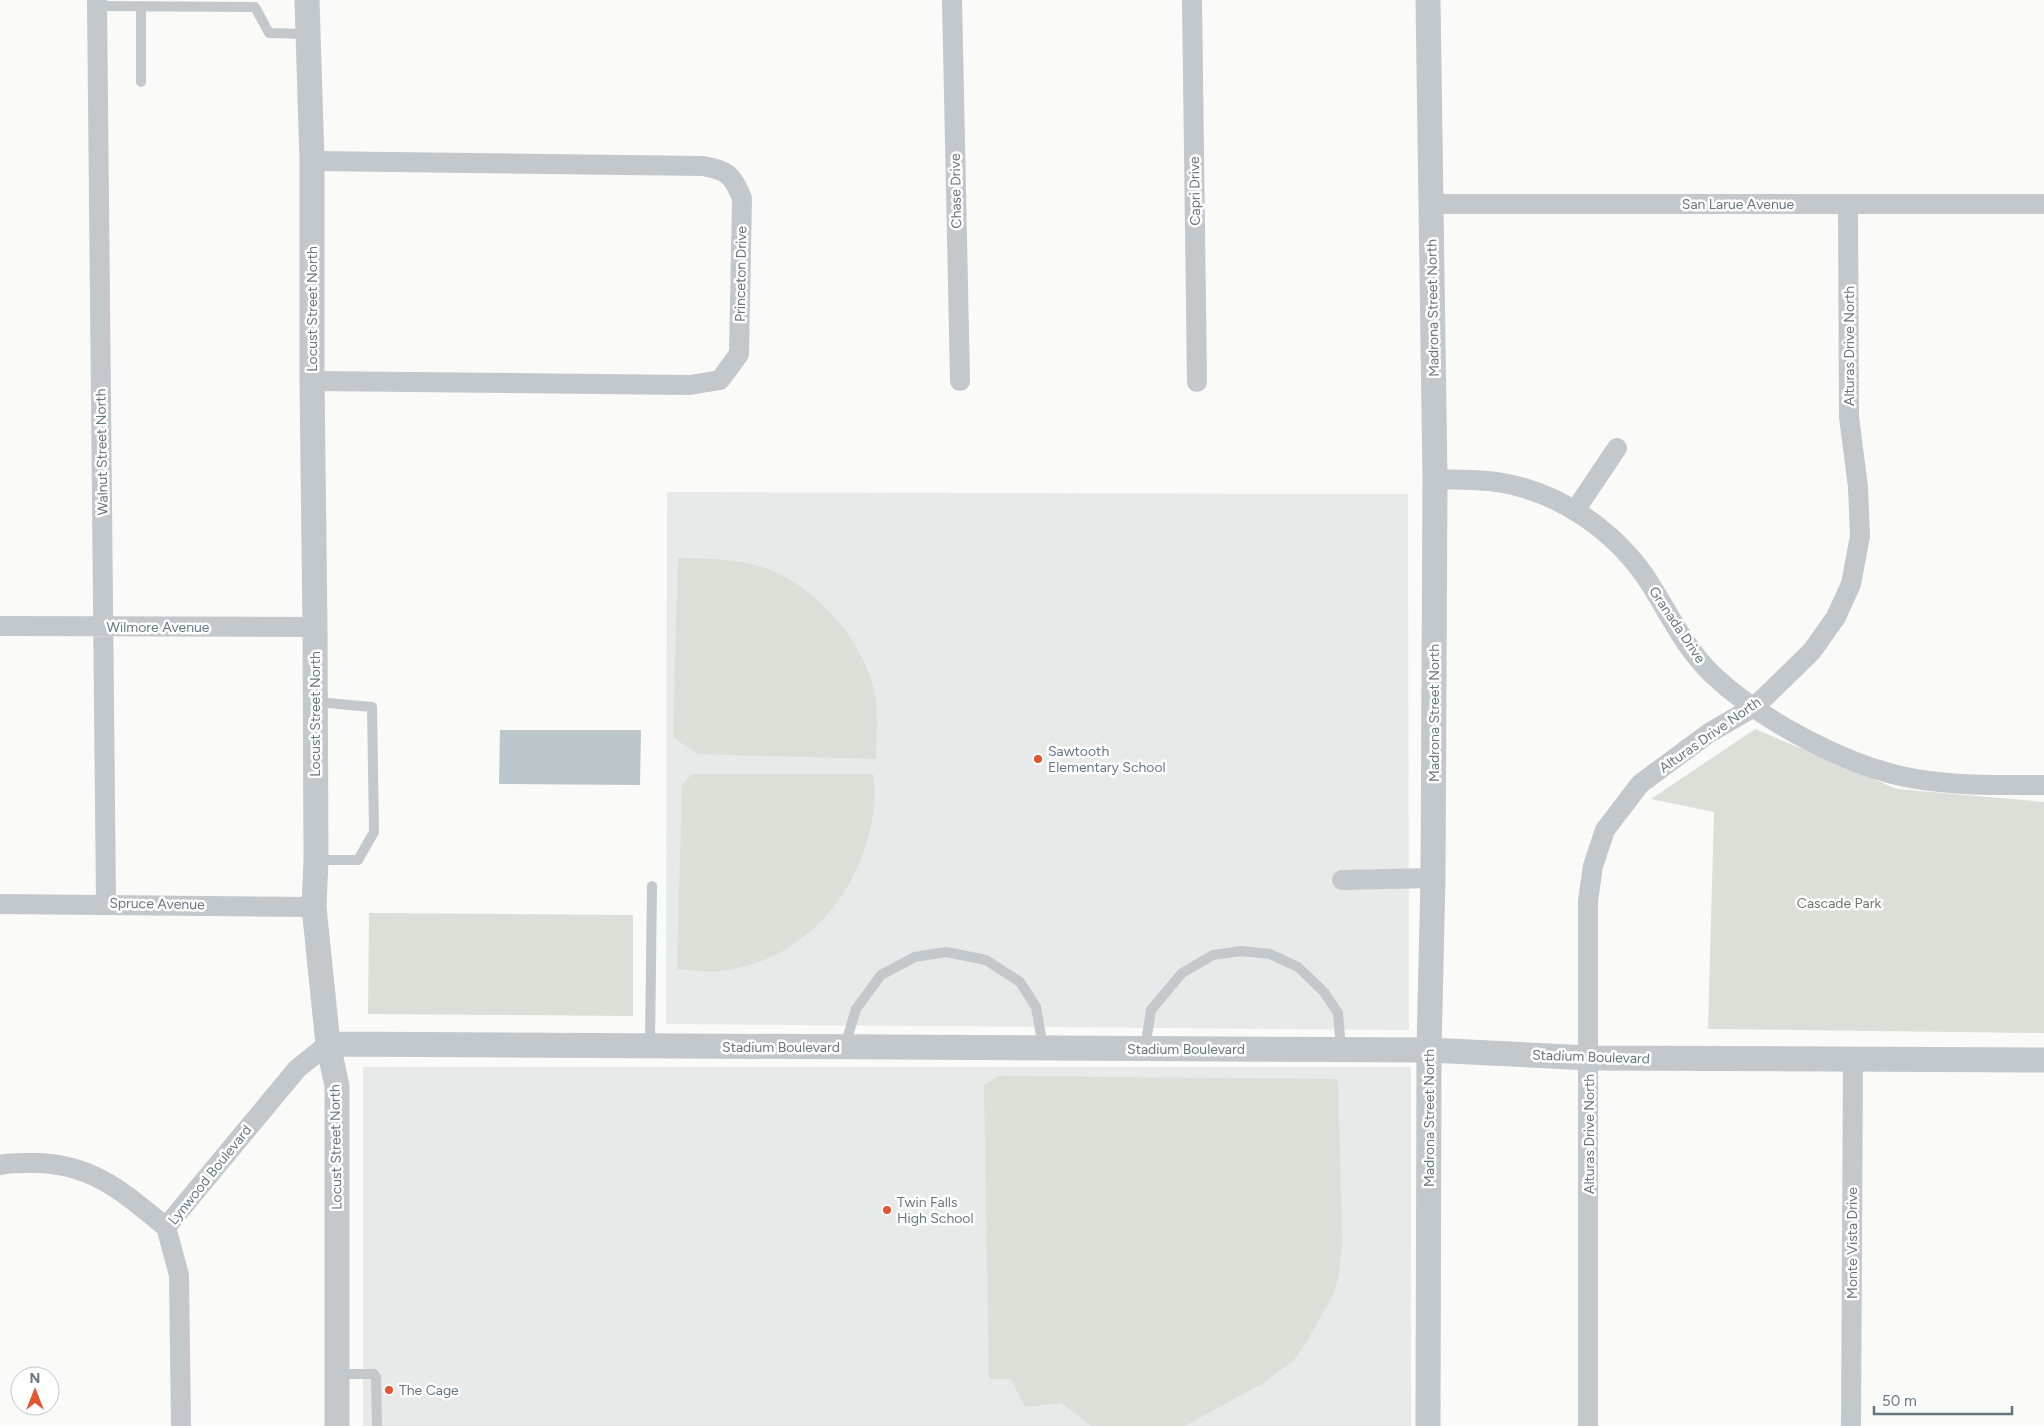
<svg xmlns="http://www.w3.org/2000/svg" width="2044" height="1426" font-family="Figtree,sans-serif">
<style>
.built{fill:#e8e9e9}
.green{fill:#dadfd7}
.water{fill:#bbc7cb}
.lines{fill:none;stroke-linecap:round;stroke-linejoin:round}
.service{stroke:#c3c8cc;stroke-width:10}
.minor{stroke:#c3c8cc;stroke-width:20}
.tertiary{stroke:#c3c8cc;stroke-width:25}
.poi-dot{fill:#e4572e;stroke:#fff;stroke-width:2}
.labels{text-anchor:middle;dominant-baseline:central;stroke-width:5;stroke-linejoin:round;paint-order:stroke}
.street-label{font-size:14px;fill:#657683;stroke:#fff}
.poi-label{font-size:14px;fill:#657683;stroke:#fff;text-anchor:start}
.park-label{font-size:14px;fill:#687a64;stroke:#fff}
</style>
<rect width="100%" height="100%" fill="#fafaf8"/>
<path class="built" d="M667,492L1408,494L1409,1030L666,1024Z
M363,1067H1411V1426H363Z"/>
<path class="green" d="M678,558C709,559 743,558 773,571C821,591 869,648 876,701C878,720 876,740 876,759L697,754L673,737Z
M1755,729L1897,789L2044,802V1033L1708,1029L1714,812L1651,799Z
M692,774H873C874,784 876,795 874,805C866,888 805,963 719,971C705,972 691,970 677,969L682,785Z
M369,913L633,915V1016L368,1014Z
M999,1076L1338,1079L1342,1242L1339,1274L1333,1295L1309,1338L1294,1360L1263,1383L1185,1426H1091L1061,1403L1025,1407L1011,1379H989L984,1085Z"/>
<path class="water" d="M500,730H641L640,785L499,784Z"/>
<g class="lines">
<path class="service" d="M97,6L255,7L269,33L307,34
M141,6V82
M316,860H358L374,832L372,707L316,702
M650,1045L652,886
M845,1046L856,1009L881,975L915,957L946,952L986,960L1020,982L1036,1007L1043,1047
M1145,1049L1151,1010L1182,973L1213,955L1241,951L1270,954L1298,967L1324,992L1338,1013L1341,1049
M338,1374H374L376,1377L377,1426"/>
<path class="minor" d="M97,0L106,904
M952,0L960,381
M1192,0L1197,382
M1431,204H2044
M312,381L690,385L720,380L739,354L742,198C732,174 728,171 703,166L312,161
M1435,479C1457,480 1481,479 1503,483C1559,493 1612,529 1645,576C1667,609 1684,648 1713,675C1762,721 1849,768 1916,779C1958,786 2001,785 2044,785
M1576,509L1617,448
M0,626L315,627
M1342,880L1433,878
M0,904L314,907
M0,1165C11,1162 23,1163 34,1163C92,1163 124,1193 166,1227
M166,1227L297,1069L328,1044
M166,1227L179,1275L181,1426
M1588,1426V901L1593,866L1605,830L1640,784L1709,733L1752,708L1766,696L1812,651L1836,617L1851,584L1860,536L1858,487L1849,417L1848,204
M1851,1426L1853,1060"/>
<path class="tertiary" d="M307,0L312,161V381L315,627L316,860L314,907L328,1044L337,1086V1426
M1428,0L1435,479L1433,878L1429,1050L1428,1426
M328,1044L1429,1050L1589,1058L2044,1060"/>
</g>
<g class="poi-dot">
<circle cx="1038" cy="759" r="5"/>
<circle cx="887" cy="1210" r="5"/>
<circle cx="389" cy="1390" r="5"/>
</g>
<g class="labels">
<g class="street-label">
<text transform="translate(956 191) rotate(-91)">Chase Drive</text>
<text transform="translate(1195 191) rotate(-91)">Capri Drive</text>
<text x="1738" y="204">San Larue Avenue</text>
<text transform="translate(741 274) rotate(-89)">Princeton Drive</text>
<text transform="translate(1433 308) rotate(-91)">Madrona Street North</text>
<text transform="translate(312 309) rotate(-90)">Locust Street North</text>
<text transform="translate(1849 346) rotate(-90)">Alturas Drive North</text>
<text transform="translate(102 452) rotate(-91)">Walnut Street North</text>
<text transform="translate(1677 625) rotate(56)">Granada Drive</text>
<text x="158" y="627">Wilmore Avenue</text>
<text transform="translate(1434 713) rotate(-90)">Madrona Street North</text>
<text transform="translate(315 714) rotate(-90)">Locust Street North</text>
<text transform="translate(1710 735) rotate(-35)">Alturas Drive North</text>
<text transform="translate(157 904) rotate(1)">Spruce Avenue</text>
<text x="781" y="1047">Stadium Boulevard</text>
<text x="1186" y="1049">Stadium Boulevard</text>
<text transform="translate(1591 1057) rotate(2)">Stadium Boulevard</text>
<text transform="translate(1429 1118) rotate(-90)">Madrona Street North</text>
<text transform="translate(1589 1134) rotate(-90)">Alturas Drive North</text>
<text transform="translate(336 1147) rotate(-91)">Locust Street North</text>
<text transform="translate(210 1175) rotate(-51)">Lynwood Boulevard</text>
<text transform="translate(1852 1243) rotate(-90)">Monte Vista Drive</text>
</g>
<g class="poi-label">
<text x="1048" y="751">Sawtooth<tspan x="1048" dy="16">Elementary School</tspan></text>
<text x="897" y="1202">Twin Falls<tspan x="897" dy="16">High School</tspan></text>
<text x="399" y="1390">The Cage</text>
</g>
<g class="park-label">
<text x="1839" y="903">Cascade Park</text>
</g>
</g>
<g transform="translate(35 1391)"><circle r="24" fill="#ffffff" stroke="#c1c8cd"/>
<path d="M0-4L9 19L0 12L-9 19Z" fill="#e4572e"/>
<text y="-8" font-size="14" font-weight="bold" text-anchor="middle" fill="#657683">N</text>
</g>
<path d="M1874 1406v8h138v-8" fill="none" stroke="#657683" stroke-width="2.5"/>
<text x="1882" y="1406" font-size="15" fill="#657683" stroke="#ffffff" stroke-width="4" paint-order="stroke">50 m</text>
</svg>
